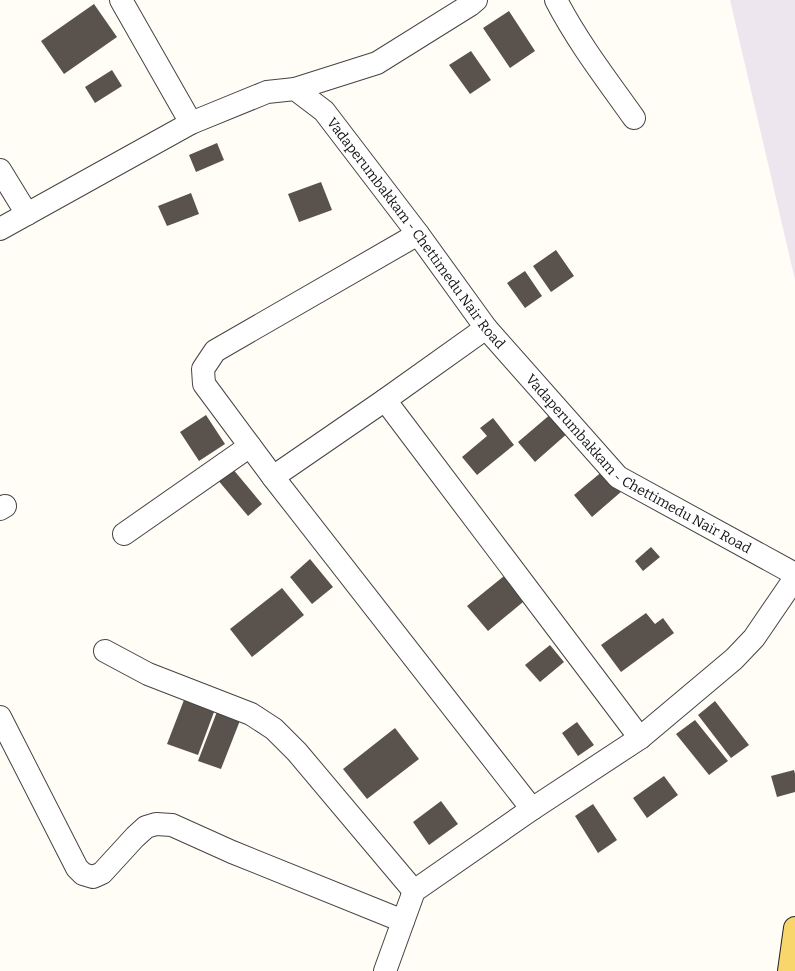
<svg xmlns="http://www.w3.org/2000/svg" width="795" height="971" font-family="Bitter,serif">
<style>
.industrial{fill:#eee6ef}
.building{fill:#5a524d}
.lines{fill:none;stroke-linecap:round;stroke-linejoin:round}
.minor-casing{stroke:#444;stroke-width:24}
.major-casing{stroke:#222;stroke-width:24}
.minor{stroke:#fff;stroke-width:22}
.major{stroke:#f9d66b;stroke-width:22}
.labels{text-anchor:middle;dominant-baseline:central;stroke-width:4;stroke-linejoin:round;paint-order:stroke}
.street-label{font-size:14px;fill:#111;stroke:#fff}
</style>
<rect width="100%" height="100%" fill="#fffdf5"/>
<path class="industrial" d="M730,0H795V280Z"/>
<path class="building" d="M94,4L117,37L64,74L41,41Z
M509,11L535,51L510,68L483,28Z
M471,51L491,80L470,94L449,65Z
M112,70L122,86L95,103L85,87Z
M217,143L224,160L196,172L189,155Z
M321,182L332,210L299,222L288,194Z
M191,193L199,214L167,226L158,206Z
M556,250L574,276L551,292L533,266Z
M525,271L542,296L525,308L507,283Z
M552,413L569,432L535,462L518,442Z
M206,415L225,444L199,461L180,432Z
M493,418L514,445L477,475L462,457L487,436L480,428Z
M232,468L262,504L248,516L217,479Z
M604,470L622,491L592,517L574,495Z
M651,547L660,557L643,571L635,561Z
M310,559L333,587L312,604L290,577Z
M509,572L529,597L488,631L467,606Z
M282,588L304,615L252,657L230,629Z
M646,613L655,624L663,618L674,633L621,672L601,645Z
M550,645L564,662L540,682L525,665Z
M184,700L214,712L198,755L167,744Z
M715,701L749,745L731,758L698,715Z
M218,709L241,718L221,769L198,761Z
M695,720L728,761L709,775L676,734Z
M577,722L594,745L578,756L562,733Z
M395,728L419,759L367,799L343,769Z
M794,770L795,774V792L777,797L771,776Z
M664,776L678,795L647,818L633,798Z
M441,801L458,824L429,845L413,822Z
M593,804L617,840L598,853L575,816Z"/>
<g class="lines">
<defs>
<g id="minor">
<path d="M121,0L191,123"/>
<path d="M556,0C577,41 607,80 634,118"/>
<path d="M295,89L377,63L470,5L476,0"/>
<path d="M0,170L27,214"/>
<path id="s1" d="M0,229L191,123L267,92L295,89L324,111L418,234L486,328L618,477L795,574"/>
<path d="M418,234L215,351L203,369L204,384L273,477L532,809"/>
<path d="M385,400L640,738"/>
<path d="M273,477L385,400L486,328"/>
<path d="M0,509L5,506"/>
<path d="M124,534L250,446"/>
<path d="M105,651L148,674L251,714L274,729L297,752L414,891"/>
<path d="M0,717L77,868L83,874L93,877L102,873L135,837L146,827L156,824L172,825L232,852L403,921"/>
<path d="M385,971L414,891L532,809L640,738L734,659L754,638L795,578"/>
</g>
<path id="major" d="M789,971L795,928"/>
</defs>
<use href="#minor" class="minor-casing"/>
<use href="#major" class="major-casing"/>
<use href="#minor" class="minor"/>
<use href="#major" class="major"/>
</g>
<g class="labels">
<g class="street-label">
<text stroke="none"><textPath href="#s1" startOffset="518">Vadaperumbakkam - Chettimedu Nair Road</textPath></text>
<text stroke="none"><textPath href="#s1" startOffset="843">Vadaperumbakkam - Chettimedu Nair Road</textPath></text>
</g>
</g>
</svg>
